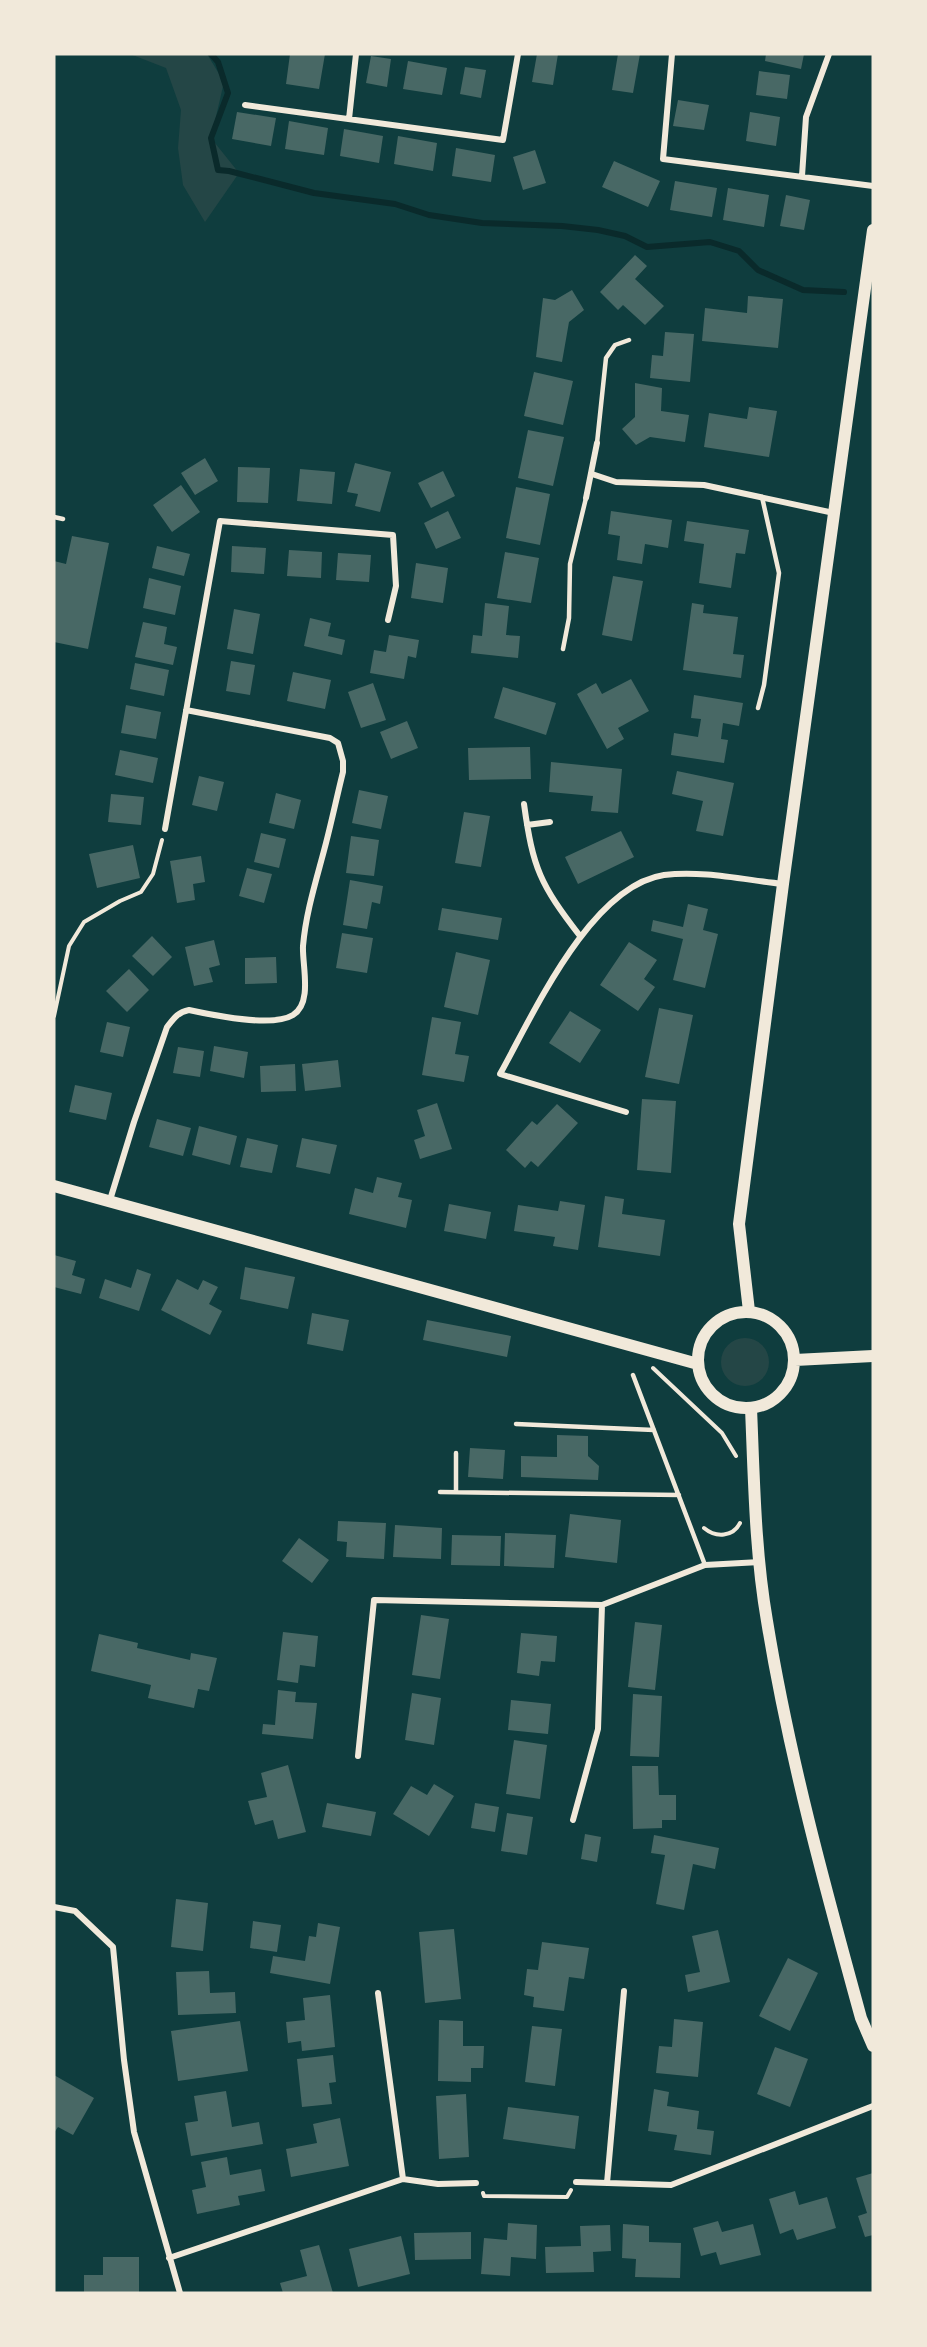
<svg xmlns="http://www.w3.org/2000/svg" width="927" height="2347" font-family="'Exo 2',sans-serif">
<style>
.green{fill:#244646}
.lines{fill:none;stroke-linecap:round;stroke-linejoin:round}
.stream{stroke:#0a2a2b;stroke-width:6}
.building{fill:#486865}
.path{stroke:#f1e9da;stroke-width:4}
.service{stroke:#f1e9da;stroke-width:4.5}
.minor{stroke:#f1e9da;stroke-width:6}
.secondary{stroke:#f1e9da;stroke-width:12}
</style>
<rect width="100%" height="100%" fill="#0f3d3e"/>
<path class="green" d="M130,54H207L224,82L211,138L239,173L205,222L183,185L178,148L181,110L166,68Z
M721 1362a24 24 0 1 1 48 0a24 24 0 1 1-48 0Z"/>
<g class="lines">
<path class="stream" d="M211,54L218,62L228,93L211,138L218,170L229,171L314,193L395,204L429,215L482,223L562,226L598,230L625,236L647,247L710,242L739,251L758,270L803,290L844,292"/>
</g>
<path class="building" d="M290,54H325L319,89L286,84Z
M537,54H558L553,85L532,82Z
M618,54H640L633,93L612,90Z
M766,54H804L801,69L765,61Z
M371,56L391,59L387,87L366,83Z
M408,61L447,68L442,95L403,89Z
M465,67L486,70L481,98L460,94Z
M759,71L790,75L787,99L756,95Z
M678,100L709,105L704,130L673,126Z
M237,112L276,118L271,146L232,139Z
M750,112L780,117L776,146L746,141Z
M289,121L328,128L324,155L285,149Z
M344,129L383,136L379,163L340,156Z
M398,136L437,143L433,171L394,164Z
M456,148L495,155L491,182L452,176Z
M535,150L546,183L523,190L513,157Z
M614,161L660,181L648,207L602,187Z
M675,181L717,188L712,217L670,210Z
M728,188L769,195L764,227L723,220Z
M786,195L810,200L804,230L780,226Z
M635,255L647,266L635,279L664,306L645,325L623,305L618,310L600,292Z
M572,290L584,310L569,322L562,362L536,357L543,298L555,300Z
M748,296L783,299L778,348L702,341L705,308L747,313Z
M665,332L694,334L690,382L650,378L652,355L663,356Z
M534,372L573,381L563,425L524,416Z
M635,383L662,388L661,411L689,415L685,442L650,437L636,445L622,429L635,417Z
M749,407L777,411L769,457L704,447L709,413L747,419Z
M528,430L564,437L553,486L518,478Z
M205,458L218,481L195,495L181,473Z
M355,463L391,472L380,512L355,506L358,494L347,492Z
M238,467L270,468L268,503L237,502Z
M300,469L335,472L332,504L297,501Z
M443,471L455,496L431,508L418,483Z
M181,485L200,512L172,532L153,505Z
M516,487L550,494L540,545L506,538Z
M448,511L461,538L436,549L424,523Z
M611,511L672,520L668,548L645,544L642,564L617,560L620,536L608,534Z
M687,521L749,530L745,554L736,553L731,588L699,583L704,544L684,541Z
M72,536L109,543L88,649L54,642V561L66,564Z
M157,546L190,554L184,576L152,568Z
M232,546L266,548L264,574L231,572Z
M289,550L322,552L321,578L287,576Z
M505,552L539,558L531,603L497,598Z
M338,553L371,555L369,582L336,580Z
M416,563L448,568L443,603L411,598Z
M613,576L643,581L632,641L602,635Z
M149,578L181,586L175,615L143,608Z
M485,603L509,606L506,635L520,636L518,658L471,653L473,635L482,636Z
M692,603L704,605L703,613L738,617L733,654L744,655L741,678L683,670Z
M234,609L260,614L253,654L227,649Z
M310,618L331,623L328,636L345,640L342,655L304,646Z
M143,622L167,627L164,644L177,647L173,665L135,657Z
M389,635L419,640L416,658L408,656L404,679L370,673L374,650L386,652Z
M231,661L255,665L250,695L226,691Z
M135,663L169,670L164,696L130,689Z
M293,672L331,680L325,709L287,701Z
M631,679L649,711L618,728L624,739L607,749L577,694L596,683L602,694Z
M373,683L386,720L361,728L348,692Z
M503,687L556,703L546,735L494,718Z
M694,695L743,703L739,726L723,723L721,739L728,740L724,763L671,755L674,733L698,737L701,719L691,718Z
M126,705L161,712L156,739L121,733Z
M407,721L418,748L391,759L380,732Z
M530,747L531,779L469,780L468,748Z
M120,750L158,758L153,783L115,775Z
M551,762L622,769L618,813L591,811L593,796L549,792Z
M677,771L734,783L723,836L696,831L703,801L672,794Z
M199,776L224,782L217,811L192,805Z
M359,790L388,796L381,829L352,823Z
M276,793L301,800L294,829L269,823Z
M111,794L144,797L141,825L108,822Z
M464,812L490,816L481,867L455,863Z
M621,831L634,857L578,884L565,857Z
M261,833L286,839L279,868L254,862Z
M351,836L379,840L374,876L346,873Z
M133,845L140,878L97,888L89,854Z
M201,856L205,882L193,884L195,900L177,903L170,861Z
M247,868L272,874L264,903L239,896Z
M350,880L383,886L380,904L372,902L367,929L343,925Z
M688,904L708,909L703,930L718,934L705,988L673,980L683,939L651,931L653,920L683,927Z
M442,908L502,918L498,940L438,930Z
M342,933L373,938L367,973L336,968Z
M152,936L172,957L153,976L132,956Z
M214,940L220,965L209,968L213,982L194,986L185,947Z
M629,942L657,960L644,979L655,987L638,1011L600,985Z
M456,952L490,960L478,1015L444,1007Z
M276,957L277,983L245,984V958Z
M129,969L149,990L127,1012L106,991Z
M659,1008L693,1015L679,1084L645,1077Z
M570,1011L601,1030L580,1063L549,1043Z
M432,1017L461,1022L455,1054L469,1056L464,1082L422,1075Z
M107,1022L130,1027L123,1057L100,1052Z
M214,1046L248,1052L244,1078L210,1071Z
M178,1047L204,1051L200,1077L173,1073Z
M338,1060L341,1087L305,1091L302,1064Z
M295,1064L296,1091L261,1092L260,1066Z
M75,1085L112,1093L106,1120L69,1112Z
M642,1099L676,1101L671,1173L637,1170Z
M437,1103L452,1149L420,1159L414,1140L425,1136L417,1110Z
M557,1104L578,1123L538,1167L531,1161L525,1168L506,1150L532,1121L537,1125Z
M157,1119L191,1128L183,1156L149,1147Z
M199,1126L237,1136L230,1165L192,1155Z
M247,1138L278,1145L272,1173L240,1167Z
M302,1138L337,1145L330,1174L296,1167Z
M377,1177L402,1183L398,1197L412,1200L406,1228L349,1214L355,1188L373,1193Z
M605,1196L624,1199L622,1214L665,1220L660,1256L598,1247Z
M560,1201L585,1205L578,1250L553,1246L555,1237L514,1231L518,1205L558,1211Z
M449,1204L491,1212L486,1239L444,1231Z
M54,1255L76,1261L72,1275L85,1279L81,1294L54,1287Z
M245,1267L295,1277L288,1309L240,1299Z
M137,1269L151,1274L139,1311L99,1298L105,1279L131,1288Z
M177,1279L198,1290L203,1280L218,1287L209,1304L222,1311L210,1335L161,1310Z
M312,1313L349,1320L343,1351L307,1344Z
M427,1320L511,1336L507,1357L423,1340Z
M557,1435L588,1436V1456L599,1466L598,1480L521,1477V1456L557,1457Z
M470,1448L505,1450L503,1479L468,1477Z
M570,1514L621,1520L617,1563L565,1557Z
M338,1521L386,1523L384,1559L346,1557L347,1542L337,1541Z
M395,1525L442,1528L441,1559L393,1557Z
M505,1533L556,1535L554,1568L504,1566Z
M452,1535L501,1536L500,1566L451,1565Z
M299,1538L329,1560L312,1583L282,1561Z
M421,1615L449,1619L440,1679L412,1675Z
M635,1622L662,1625L655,1690L628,1687Z
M283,1632L318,1636L315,1667L300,1665L298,1683L277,1680Z
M521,1633L557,1636L555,1662L541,1661L539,1676L517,1673Z
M99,1634L138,1643L137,1648L190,1660L191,1653L217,1658L209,1691L198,1689L194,1708L148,1698L151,1685L91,1671Z
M278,1690L296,1692L295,1702L317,1703L313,1739L262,1734L263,1724L275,1725Z
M412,1693L441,1698L434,1745L405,1740Z
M633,1694L662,1696L659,1757L630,1756Z
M511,1700L551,1704L548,1734L508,1730Z
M514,1740L547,1745L540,1799L506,1794Z
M288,1765L306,1832L278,1839L273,1820L255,1825L248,1801L267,1797L261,1773Z
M632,1766H658L659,1795H676V1820H662V1828L633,1829Z
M434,1784L454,1796L429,1836L393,1814L411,1786L427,1795Z
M327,1803L376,1812L371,1836L322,1827Z
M475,1803L499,1807L495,1832L471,1828Z
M507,1813L533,1817L527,1855L501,1851Z
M585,1834L601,1837L597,1862L581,1859Z
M654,1835L719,1848L715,1869L693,1864L684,1910L656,1904L665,1855L651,1853Z
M176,1899L208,1903L203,1951L171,1947Z
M253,1921L281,1925L277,1952L250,1948Z
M318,1923L340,1927L330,1984L270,1973L273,1956L305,1961L309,1936L316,1937Z
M454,1929L461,1999L425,2003L419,1932Z
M718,1930L730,1982L688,1992L685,1975L700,1972L692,1936Z
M542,1942L589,1948L584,1979L569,1977L564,2011L533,2007L534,1997L524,1995L527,1969L538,1970Z
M788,1958L818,1973L790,2031L759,2016Z
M209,1971L210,1993L235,1992L236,2013L178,2015L176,1972Z
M330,1995L335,2047L302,2051L301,2041L288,2043L286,2022L305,2020L303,1998Z
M674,2019L703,2022L698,2077L656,2073L659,2046L672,2047Z
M439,2020L463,2021V2046H484L483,2068H471V2082L438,2081Z
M240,2021L248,2071L178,2081L171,2031Z
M532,2026L562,2029L555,2086L525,2082Z
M775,2047L808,2059L790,2107L757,2094Z
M333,2055L336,2082L329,2083L332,2104L302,2107L297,2059Z
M54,2075L94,2098L73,2135L58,2127L54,2133Z
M654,2089L669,2092L667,2106L699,2111L697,2129L714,2131L711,2155L674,2150L677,2135L648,2131Z
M226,2091L232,2127L259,2122L263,2144L191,2156L185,2123L198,2121L194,2096Z
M466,2094L469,2157L439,2159L436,2096Z
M508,2107L579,2116L575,2149L503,2139Z
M340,2118L349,2166L291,2177L286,2149L317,2143L313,2124Z
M227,2157L230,2175L261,2169L265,2191L238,2196L240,2205L197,2214L192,2190L206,2187L201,2162Z
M873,2173V2235L865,2237L858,2216L867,2213L856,2178Z
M795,2191L799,2205L827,2197L836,2228L797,2240L793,2229L780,2234L769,2199Z
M718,2221L722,2232L753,2224L761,2255L720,2265L716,2252L701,2256L693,2228Z
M508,2223L537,2225L536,2259L511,2257L510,2276L481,2274L484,2238L507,2240Z
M623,2224L649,2226V2242L681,2243L680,2278L635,2277L636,2259L622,2258Z
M610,2225L611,2251L593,2252L594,2272L546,2273L545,2247L581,2246L580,2226Z
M471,2232V2259L415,2260L414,2233Z
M401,2236L410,2274L358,2287L349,2249Z
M319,2245L333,2293H283L280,2283L307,2276L300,2250Z
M103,2257H139V2293H84V2275H103Z"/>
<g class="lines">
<path class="path" d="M54,1016L69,946L84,922L120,901L141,892L153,874L162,840
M653,1368L722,1433L736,1456
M704,1528C716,1538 733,1537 740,1523
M483,2193L484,2196L567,2197L571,2190"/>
<path class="service" d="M597,443L606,358L615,345L629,340
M54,517L63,519
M563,649L569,618L570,564L586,498
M758,708L764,685L779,573L762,497
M633,1375L705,1565
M516,1424L654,1430
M456,1453V1492
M440,1492L679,1495"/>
<path class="minor" d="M672,54L663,159L873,186
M245,105L503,140L518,54
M349,119L356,54
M802,176L806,117L829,54
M592,474L616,482L704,485L834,513
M586,498L597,443
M524,804C533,869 540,884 580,936
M527,825L550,822
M165,829L220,521L393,535L396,586L388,620
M626,1112L500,1074C533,1015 590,886 664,875C702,870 745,880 783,884
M110,1200L134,1122L167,1027C174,1018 178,1012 189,1010C212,1015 272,1028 293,1015C313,1003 302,965 303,946C306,911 317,878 326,843C332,820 337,796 343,772V761L338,743L330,738L186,710
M358,1756L374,1600L602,1605L705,1565L760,1562
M573,1820L598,1729L602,1605
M54,1907L75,1911L113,1947L124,2060L134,2132L180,2293
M403,2179L438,2184L476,2183
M576,2182L671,2185L873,2106
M607,2183L624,1991
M169,2258L403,2179L378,1993"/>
<path class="secondary" d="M54,1186L698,1364
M749,1311L739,1224L783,884L873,230
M698 1360a48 48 0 1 1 96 0a48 48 0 1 1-96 0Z
M795,1360L873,1356
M751,1408C754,1479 755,1552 767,1621C789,1756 825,1887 861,2018L873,2046"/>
</g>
<rect width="927" height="2347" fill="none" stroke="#f1e9da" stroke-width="111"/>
</svg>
